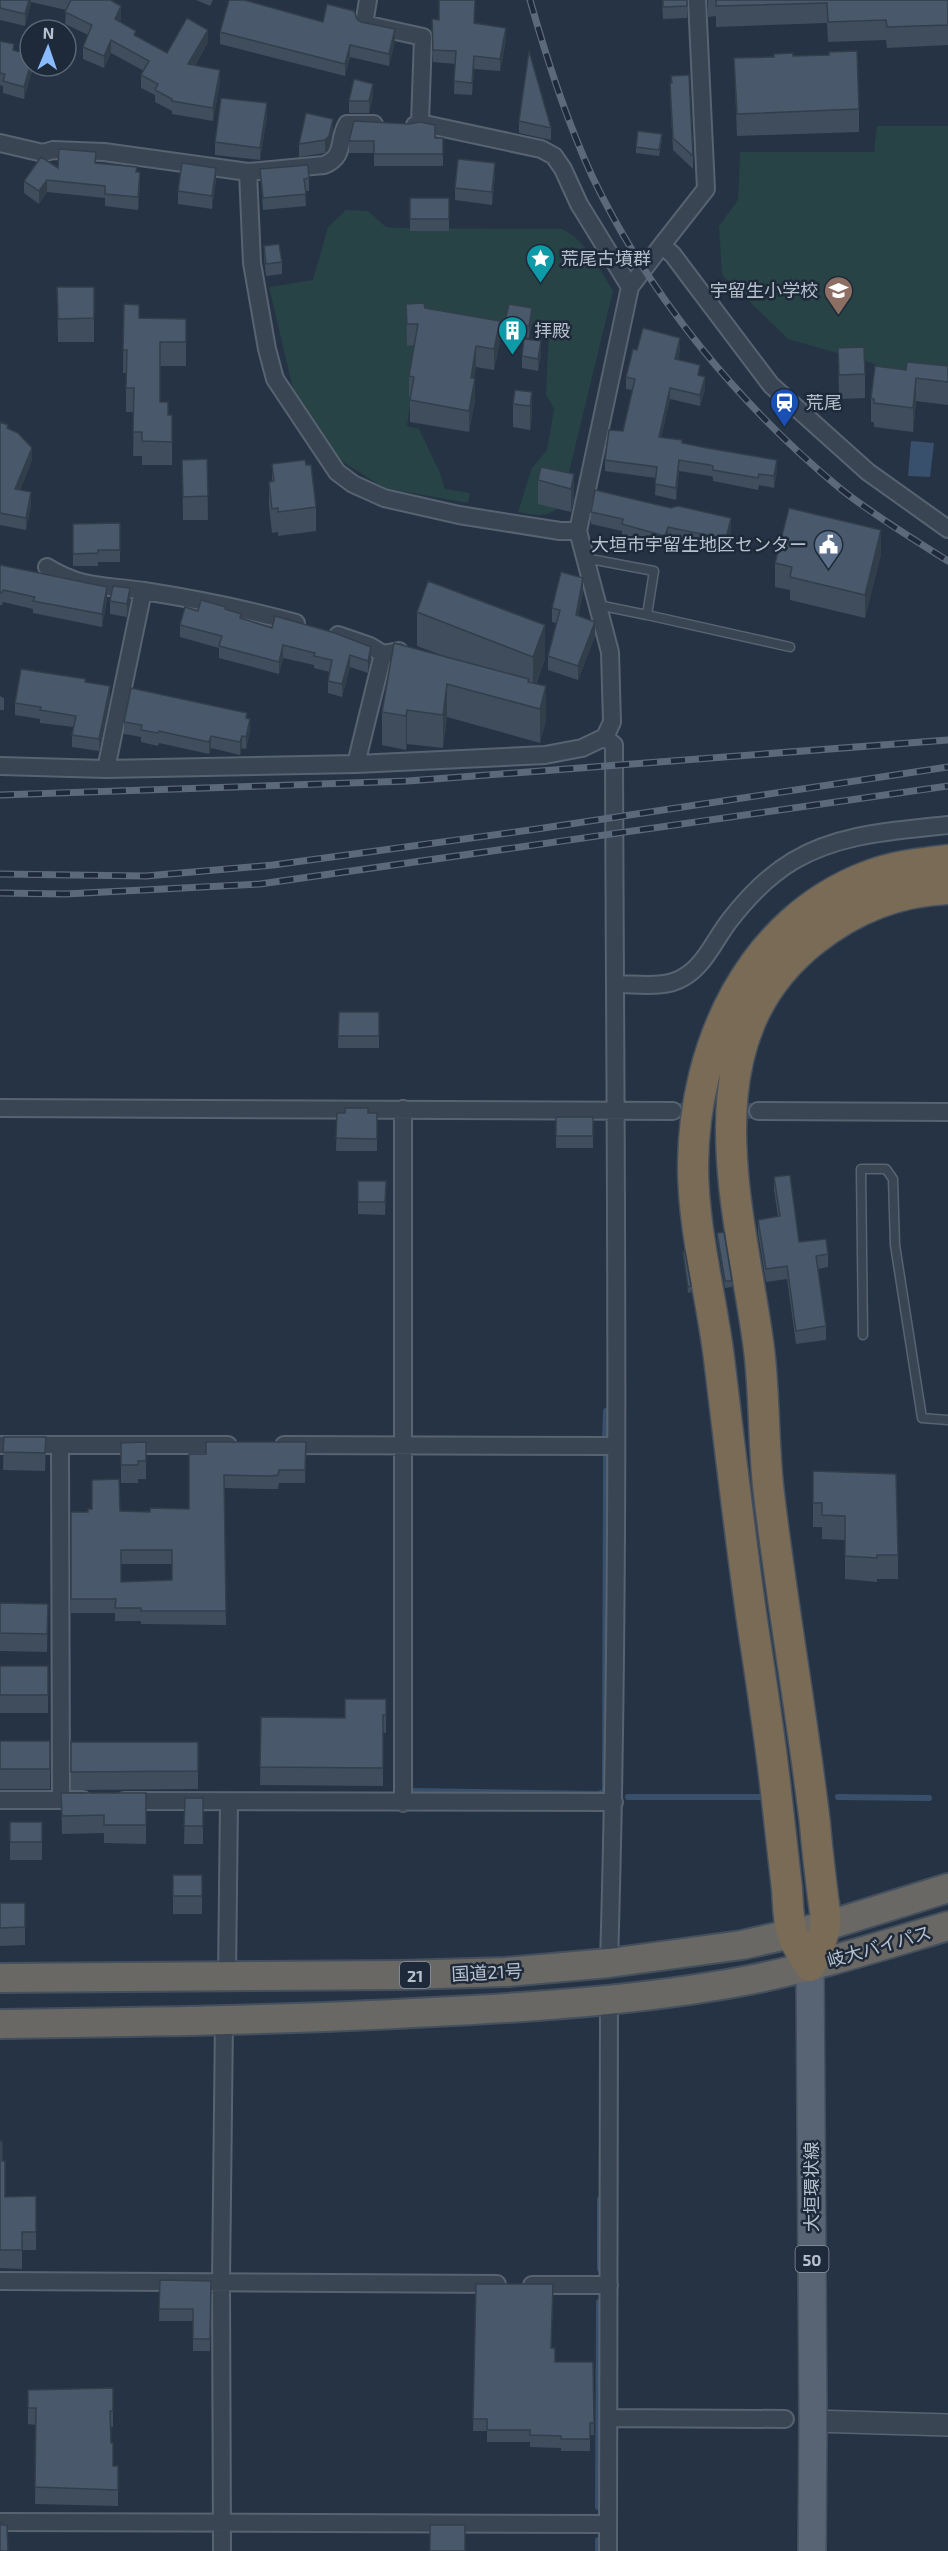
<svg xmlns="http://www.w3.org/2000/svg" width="948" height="2551" font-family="'Exo 2','Noto Sans JP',sans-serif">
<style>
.green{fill:#274345}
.water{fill:#38506c}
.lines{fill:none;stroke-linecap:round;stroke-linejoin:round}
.stream{stroke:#38506c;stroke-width:6}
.minor-tunnel{stroke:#3b4859;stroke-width:16;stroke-dasharray:16 8;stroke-linecap:butt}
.service-casing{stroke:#586371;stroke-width:11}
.minor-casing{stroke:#586371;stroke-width:20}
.tertiary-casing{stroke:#586371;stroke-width:24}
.primary-casing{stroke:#434e5d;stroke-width:30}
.trunk-casing{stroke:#44505e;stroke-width:32}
.motorway-casing{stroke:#44505e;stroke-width:33}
.service{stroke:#3a4554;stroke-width:8}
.minor{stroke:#3a4554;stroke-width:16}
.tertiary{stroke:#3a4554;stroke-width:21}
.primary{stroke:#586474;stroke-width:27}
.trunk{stroke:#696865;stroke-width:28}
.motorway{stroke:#7a6b56;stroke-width:30}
.rail-casing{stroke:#5c697b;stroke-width:7}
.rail{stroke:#1e2a39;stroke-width:4.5;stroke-dasharray:14;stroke-linecap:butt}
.wall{fill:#3f4d5c;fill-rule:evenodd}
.shaded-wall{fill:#333e4b}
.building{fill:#49596b;stroke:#333e4b;stroke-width:1.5;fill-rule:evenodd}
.labels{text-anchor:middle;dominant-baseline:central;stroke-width:5;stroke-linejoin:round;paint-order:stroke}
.shield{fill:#1e2a39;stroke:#8993a1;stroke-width:1.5}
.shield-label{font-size:16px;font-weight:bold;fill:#b7c0cd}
.poi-label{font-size:18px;fill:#b7c0cd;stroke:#1e2a39;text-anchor:start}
.street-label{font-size:18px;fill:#b7c0cd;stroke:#1e2a39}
</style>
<rect width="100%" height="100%" fill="#253344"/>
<path class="green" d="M877,126H948V378L875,376V364L788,339L722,275L719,226L738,200L740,152H874Z
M346,210L368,211L386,227L397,228L562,229C586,240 599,269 613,291L561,505C548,519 536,515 518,512L532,468L547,450L554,409L546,395L549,328L423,317L407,426L419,429L440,473L445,489L470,493L468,503L384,488L340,460L293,389L269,287L313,280L328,227Z"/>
<path class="water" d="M911,441L934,443L930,477L908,476Z"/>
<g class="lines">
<path class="stream" d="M605,1438L606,1411
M412,1791L598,1794L605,1792L606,1457
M628,1797H763
M838,1797L929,1798
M600,2269V2199
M598,2507L599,2302
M598,2551V2540"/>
<path class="minor-tunnel" d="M673,1111H758"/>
<defs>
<path id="service" d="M585,558L654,571L647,615L598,605
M647,615L790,647
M863,1335L861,1169H886L893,1179L895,1245L922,1418L948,1420"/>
<path id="minor" d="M368,0L364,24L423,37L420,123
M697,0L706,189L662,245L673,255L694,283L771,385L868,472L948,529
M415,125L420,123L541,149L554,156L563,169L579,204L630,287
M0,143L43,153L53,150L104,152L248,172L324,165C346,156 337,141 347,124H374
M248,172L252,263L267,349L275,379L337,472L353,484L384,498L459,515L560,531H578
M47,567C83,589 104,585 144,591C195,599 246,609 296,623
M338,635L370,646L383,654L399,651
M356,764L383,654
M0,766L106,769L356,764L545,755L582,748L605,737
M106,769L143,591
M616,984C638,984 665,989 684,977C705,965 715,939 730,920C747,898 768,876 793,861C840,833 895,831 948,825
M0,1108L673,1111
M758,1111L948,1112
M0,1445H228
M60,1445L61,1800
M284,1445L616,1446
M0,1800H83
M124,1801L614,1802
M403,1803V1109
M609,1963C621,1557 615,1151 614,745L605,737L612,722L610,652L578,531L630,287L662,245
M227,1976L229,1802
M0,2281L497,2284
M532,2285H609
M609,2418L785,2419
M0,2522L608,2524
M222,2551L221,2282L224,2020
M608,2551L609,1999"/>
<path id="tertiary" d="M813,2421L948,2425"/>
<path id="primary" d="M810,1966L813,2421L812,2551"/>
<path id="trunk" d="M0,1978L401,1975L506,1972L609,1963L742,1945L826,1926L948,1888
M0,2024C144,2022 289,2020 433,2012C536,2007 642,2000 744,1981C813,1968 880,1946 948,1926"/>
<path id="motorway" d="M948,860C921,863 893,866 868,876C750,921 694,1045 693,1165C693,1230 711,1294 719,1358C730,1448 740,1538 753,1627C761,1679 769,1731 775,1783C779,1818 783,1854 787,1889C788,1903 788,1920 792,1933C795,1944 804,1956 810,1966C815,1954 823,1940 825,1927C827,1918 824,1906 823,1897C820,1873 817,1849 815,1824C802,1714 782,1604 769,1494C763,1446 765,1397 759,1349C741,1211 684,1042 814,940C853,909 899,891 948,889"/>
</defs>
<use href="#service" class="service-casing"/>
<use href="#minor" class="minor-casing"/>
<use href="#tertiary" class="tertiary-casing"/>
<use href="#primary" class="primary-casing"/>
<use href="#trunk" class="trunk-casing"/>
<use href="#motorway" class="motorway-casing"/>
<use href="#service" class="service"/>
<use href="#minor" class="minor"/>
<use href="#tertiary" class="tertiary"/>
<use href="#primary" class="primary"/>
<use href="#trunk" class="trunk"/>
<use href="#motorway" class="motorway"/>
<defs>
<path id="rail" d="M530,0C547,60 566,119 592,176C649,296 740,406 842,490C875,516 913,539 948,561
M0,795L408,781L948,740
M0,874L146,876L273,865L537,829L948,767
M0,893L65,894L260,884L948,786"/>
</defs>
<use href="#rail" class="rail-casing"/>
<use href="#rail" class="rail"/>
</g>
<path class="wall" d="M0,0H113V2L121,18L120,21L136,37L167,53L208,42L195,66L220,82L213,121L172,114V111L155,102V95L141,88V75L144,71L111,53L104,68L83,59V47L88,35L65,24L66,10L31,2L25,26L0,20Z
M196,0H213L210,6Z
M662,0H687V18L663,19Z
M708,0H948V45L887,48L886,40L828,42L827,23L716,27V16L708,17Z
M357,19L395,41L389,66L350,57L345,76L220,44V32Z
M432,19L474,23L506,40L500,71L474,69L472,95L454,94L455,64L433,62Z
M0,41L14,51L33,66L24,99L3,93V86L0,85Z
M793,56L859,109V132L737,136L734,58Z
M671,76L693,156V169L673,150L670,96V83H671Z
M373,96L369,113H349V101Z
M267,116L260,160L215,155V142Z
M519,121L551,128V140L519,133Z
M333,131L329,148L325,153L299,157V144Z
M435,138H443V166H374V153H349V141Z
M662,140L659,156L636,153V147Z
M96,163L137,172L140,185L138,210L105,206V198L47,192L39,204L24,193V181L58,168Z
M260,169L309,178V191H305L306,206L263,210Z
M495,175L492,205L455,200V188Z
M216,180L212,209L178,204V191Z
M410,198H449V231H410Z
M264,246L282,262V274L266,276L264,258Z
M57,287H94V342H58Z
M124,304L139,318L186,319V366H160V402L168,415H172V465H142V456H133L134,412H126V373H123Z
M406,304L425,308L500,342L494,370L476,367L474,378L475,400L469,432L410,422V397H409V376L415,345L407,346Z
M532,321L529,338L505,334V322Z
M838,348L865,374V398L839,399Z
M680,349L678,360L700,376L705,389L700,406L670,399L661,438L682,443L777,471L774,488L759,485L758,490L713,481V477L710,476L679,471L676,500L655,495L656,478L605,471V460L623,431L632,390L626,389V377L637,350Z
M541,354L538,371L522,368V356Z
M948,366V405L916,401L913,432L874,427V422H871V398L906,370Z
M532,392V415L530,430L513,427V404Z
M0,422L8,428L32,460L20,490L31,505L26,530L0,525Z
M207,459L208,520H183L182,460Z
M272,464L306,465L316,507V531L278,536V532L272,533L269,506V482L272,481Z
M574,474V498L571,512L538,504V480Z
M591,512L731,530L726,551L668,539L665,548L622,536V531L591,524Z
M120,523V562H98V566H73V524Z
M881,554L865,618L790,600V590L775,587V563Z
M0,565L107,600L102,627L33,613V609L3,602L2,605H0Z
M583,592L578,616L595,636L578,680L548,670V656L556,623L552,622V608Z
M130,600L127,617L110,614V601Z
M226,610L241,619L371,659L368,673L350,667L342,697L328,693V681L330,672L314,668V665L283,658L279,674L219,658V648L180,637V625L198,611Z
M417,612L545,659L536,684L546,720L540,743L447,717L443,748L407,744L406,750L382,745V712L444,656L417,646Z
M86,682L110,698L99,751L72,747V735L74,727L40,723V719L15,715V703Z
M0,696L4,698V710H0Z
M247,718L250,731L246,749L242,748L240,755L211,748L209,754L159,743L158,746L141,742V737L124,734V722Z
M339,1012H379V1048H338Z
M337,1113H377V1151H336Z
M556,1117H593V1148H556Z
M774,1177L799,1242L828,1254V1267L818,1269L826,1326V1340L796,1344L787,1279L766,1282L758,1233V1220L778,1217L774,1190Z
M358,1181H386L385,1215L358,1214Z
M717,1233L732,1281V1287L725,1288L717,1239Z
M683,1252L691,1286V1292L688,1293Z
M4,1437H46L45,1471L3,1470Z
M146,1442V1479H138V1483H121V1443Z
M306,1442L305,1483H279L278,1489H271L224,1488L226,1625L141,1624V1621H115V1613H71V1512H150L189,1509L206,1454ZM121,1564H172V1580L121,1582Z
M813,1471L898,1555V1579H877V1582L845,1579V1540L822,1539V1527H813Z
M0,1603L48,1604L47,1652L0,1651Z
M0,1666H48V1713H0Z
M386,1699V1733H383V1786L260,1785L261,1717L345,1718Z
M0,1741H50V1789H0Z
M71,1742H198V1789L71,1790Z
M61,1793H146V1844L104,1843V1833L62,1834Z
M185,1798H203V1844H184Z
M10,1822H42V1860H10Z
M173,1875H202V1914H173Z
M0,1903H25V1945L0,1946Z
M0,2141L5,2197L36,2196V2250H22V2269L0,2268Z
M160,2280L211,2281L210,2351H193V2321H159Z
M476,2284L553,2296L551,2348L555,2362H593L594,2435H590V2451H561V2448L530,2447V2442H487V2431H473Z
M113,2388V2427H111V2443L113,2466H118V2506L35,2504L36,2425L28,2424V2408Z"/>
<path class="shaded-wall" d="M29,0H31V2L25,26V14Z
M121,6V18L115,31V19Z
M506,28V40L500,71V59Z
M395,29V41L389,66V54Z
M208,30V42L188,77V64Z
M111,40V53L104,68V56Z
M350,45V57L345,76V64Z
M474,56V69L472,95V83Z
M30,66H33V69L24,99V87Z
M220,70V82L213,121V108Z
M373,84V96L369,113V101Z
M267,103V116L260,160V148Z
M333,119V131L329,148L325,153V140Z
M495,163V175L492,205V192Z
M216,168V180L212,209V196Z
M140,172V185L138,210V197Z
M47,180V192L39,204V191Z
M532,308V321L529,338V326Z
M500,321V342L494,370V349Z
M680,338V349L675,371V359Z
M541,341V354L538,371V359Z
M476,346V367L471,399V378Z
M705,377V389L700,406V395Z
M475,378V400L469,432V411Z
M916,378V401L913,432V408Z
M670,388V399L659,449V437Z
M532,392V415L530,430V406Z
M32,448V460L15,501V489Z
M679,460V471L676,500V488Z
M777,460V471L774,488V476Z
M574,474V498L571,512V489Z
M31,492V505L26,530V518Z
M731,518V530L726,551V539Z
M668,527V539L665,548V536Z
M881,530V554L865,618V595Z
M583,578V592L576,629V615Z
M107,587V600L102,627V614Z
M130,588V600L127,617V604Z
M595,622V636L578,680V666Z
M545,625V659L533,690V657Z
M283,645V658L279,674V662Z
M371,647V659L368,673V661Z
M350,655V667L342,697V684Z
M447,684V717L443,748V715Z
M110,686V698L99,751V739Z
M546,686V720L540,743V709Z
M407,710V744L406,750V716Z
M250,719V731L246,749V737Z
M211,736V748L209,754V742Z
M242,736V748L240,755V742Z"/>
<path class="building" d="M0,0H29L25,14L0,8Z
M71,0H113L112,1L121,6L115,19L136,31L134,35L167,53L187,18L208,30L188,64L220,70L213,108L172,101V99L155,90L158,84L141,75L149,61L111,40L104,56L83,47L92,25L65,12Z
M229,0H244L323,22L327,4L354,11L357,19L361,22L395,29L389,54L350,45L345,64L220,32Z
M439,0H475L474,23L506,28L500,59L474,56L472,83L454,81L456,51L433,50L432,19L439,20Z
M663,0H687V6L663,7Z
M716,0H948V25L887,27L886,20L828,22L827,3L716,6Z
M0,41L14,44L13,50L30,55V66L24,87L3,81L5,74L0,73Z
M529,51L551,128L519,121Z
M857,51L859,109L737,114L734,58L774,57V54L793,53V56L829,55V52Z
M689,75L693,156L673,138L670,83H672L671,76Z
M354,79L373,84L369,101H349Z
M221,98L267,103L260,148L215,142Z
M306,113L333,119L329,136L325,140L299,144Z
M354,121L409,124L420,122L435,125V138H443V154H374V141H349Z
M638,131L662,134L659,150L636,147Z
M59,149L96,152L95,163L137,167L136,172H140L138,197L105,194V186L47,180L39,191L24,181L41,157L58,168Z
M458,159L495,163L492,192L455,188Z
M182,163L216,168L212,196L178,191Z
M308,165L309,178L304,179L306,194L263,198L260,169Z
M410,198H449V219H410Z
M279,244L282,262L266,264L264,246Z
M57,287H94V318L58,319Z
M424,303L425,308L500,321L494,349L476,346L471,378H475L469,411L410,400L414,377L409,376L418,324H407L406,304Z
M124,304L139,305V318L186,319V342H160V402H168V415H172V442L142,441V432H133L134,388H126L127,350H123Z
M509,304L532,308L529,326L505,322Z
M643,328L680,338L675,359L700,365L698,375L705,377L700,395L670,388L659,437L682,440V443L707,448L777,460L774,476L759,474L758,478L713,470V466L710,465L679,460L676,488L655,484L657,467L605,460L609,430L623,431L635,379L626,377L633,349L637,350Z
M524,339L541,341L538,359L522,356Z
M864,347L865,374L839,375L838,348Z
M907,362L948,366V382L916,378L913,408L874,403V399L871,398L875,366L906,370Z
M515,390L532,392L530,406L513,404Z
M0,422L8,425L7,428L18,433L32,448L15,489L31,492L26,518L0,513Z
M207,459L208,496L183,497L182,460Z
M305,460L306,465H311L316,507L278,512V508L272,509L269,482L274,481L272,464Z
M541,467L574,474L571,489L538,480Z
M595,490L671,508L678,506L731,518L726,539L668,527L665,536L622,524L623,519L591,512Z
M789,508L881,530L865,595L790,577L792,567L775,563Z
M120,523V550H98V553L73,554V524Z
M0,565L107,587L102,614L33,601L35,597L3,590L2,593L0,592Z
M561,572L583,578L576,615L595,622L578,666L548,656L560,610L552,608Z
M428,581L545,625L533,657L417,612Z
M113,586L130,588L127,604L110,601Z
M201,600L226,607L225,609L241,614L240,618L272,628L275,616L335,633L371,647L368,661L350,655L342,684L328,681L332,660L314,656L315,653L283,645L279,662L219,646L222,636L180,625L185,607L198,611Z
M394,643L529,679L528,682L546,686L540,709L447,684L443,715L407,710L406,716L382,712Z
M21,669L86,679L85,682L110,686L99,739L72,735L76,716L40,710L41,707L15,703Z
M131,688L247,713L246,718L250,719L246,737L242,736L240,742L211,736L209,742L159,731L158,733L141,730L142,725L124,722Z
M339,1012H379V1036H338Z
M345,1108H368V1113H377V1139L336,1138L337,1113H345Z
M556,1117H593V1136H556Z
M790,1175L799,1242L826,1239L828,1254L816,1256L826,1326L796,1331L787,1266L766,1269L758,1220L780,1216L774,1177Z
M358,1181H386L385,1202H358Z
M724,1232L732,1281H725L717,1233Z
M683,1252H685L691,1286L688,1287Z
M4,1437H46L45,1453L3,1452Z
M146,1442V1461H138V1465H121V1443Z
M206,1442H306L305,1470H279L278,1475L271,1476L224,1475L226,1611H141V1608H115L116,1599H71V1512H88V1509H92V1480L119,1479L120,1511L150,1512V1508L189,1509V1454H206ZM121,1550H172V1580L121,1582Z
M813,1471L896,1474L898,1555H877V1558L845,1556V1516L822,1515V1503H813Z
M0,1603L48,1604L47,1634L0,1633Z
M0,1666H48V1695H0Z
M345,1699H386V1715H383V1768L260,1767L261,1717L345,1718Z
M0,1741H50V1769H0Z
M71,1742H198V1771L71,1772Z
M61,1793H146V1825H104V1815L62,1816Z
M185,1798H203V1826H184Z
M10,1822H42V1842H10Z
M173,1875H202V1896H173Z
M0,1903H25V1927L0,1928Z
M0,2141H2V2161H5V2197L36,2196V2232H22V2250H0Z
M160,2280L211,2281L210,2339H193V2309H159Z
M476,2284H553L551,2348H555V2362H593L594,2423H590V2439H561V2436L530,2435V2430H487V2419H473Z
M113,2388V2411H110L111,2443H113V2466H118V2490L35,2487L36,2408H28V2390Z
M0,2523H2V2525H7L8,2551H0Z
M430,2525H465V2551H430Z"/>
<defs>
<symbol id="sight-pin" viewBox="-11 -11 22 30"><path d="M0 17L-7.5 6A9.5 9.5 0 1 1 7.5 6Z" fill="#0f9aa8" stroke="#1e2a39"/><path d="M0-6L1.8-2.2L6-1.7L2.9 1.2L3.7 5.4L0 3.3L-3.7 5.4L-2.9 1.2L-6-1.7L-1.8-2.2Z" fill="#fff"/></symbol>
<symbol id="school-pin" viewBox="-11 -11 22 30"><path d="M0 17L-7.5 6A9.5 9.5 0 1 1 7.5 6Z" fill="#8d6e63" stroke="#1e2a39"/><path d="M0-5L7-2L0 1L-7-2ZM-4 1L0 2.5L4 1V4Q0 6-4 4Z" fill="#fff"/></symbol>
<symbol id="building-pin" viewBox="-11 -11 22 30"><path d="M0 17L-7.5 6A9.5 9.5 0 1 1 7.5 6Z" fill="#0f9aa8" stroke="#1e2a39"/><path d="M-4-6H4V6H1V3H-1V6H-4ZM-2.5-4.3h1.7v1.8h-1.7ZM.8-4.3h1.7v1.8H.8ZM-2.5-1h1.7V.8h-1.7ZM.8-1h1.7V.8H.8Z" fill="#fff"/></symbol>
<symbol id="station-pin" viewBox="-11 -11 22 30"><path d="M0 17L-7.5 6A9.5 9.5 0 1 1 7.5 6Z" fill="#1a4fb4" stroke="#1e2a39"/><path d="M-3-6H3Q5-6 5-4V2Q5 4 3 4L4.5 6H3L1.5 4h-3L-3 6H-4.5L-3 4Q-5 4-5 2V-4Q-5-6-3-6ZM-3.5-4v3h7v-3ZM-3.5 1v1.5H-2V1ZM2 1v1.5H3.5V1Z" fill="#fff"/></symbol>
<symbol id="civic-pin" viewBox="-11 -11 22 30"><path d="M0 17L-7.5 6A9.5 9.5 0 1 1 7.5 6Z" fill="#5c6f8a" stroke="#1e2a39"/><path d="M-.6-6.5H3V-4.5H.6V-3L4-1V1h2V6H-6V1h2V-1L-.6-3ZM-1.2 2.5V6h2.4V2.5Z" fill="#fff"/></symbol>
</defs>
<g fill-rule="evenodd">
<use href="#sight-pin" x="524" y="242" width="33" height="45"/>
<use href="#school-pin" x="822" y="274" width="33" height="45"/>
<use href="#building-pin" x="496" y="314" width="33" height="45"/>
<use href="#station-pin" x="768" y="386" width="33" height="45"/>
<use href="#civic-pin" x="812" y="528" width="33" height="45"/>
</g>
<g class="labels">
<g class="shield">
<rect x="400" y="1962" width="30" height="26" rx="4.5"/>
<rect x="795.5" y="2246" width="33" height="26" rx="4.5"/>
</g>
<g class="shield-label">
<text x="415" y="1975">21</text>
<text x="812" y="2259">50</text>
</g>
<g class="poi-label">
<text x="561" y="258">荒尾古墳群</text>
<text x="818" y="290" text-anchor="end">宇留生小学校</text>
<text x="534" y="330">拝殿</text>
<text x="806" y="402">荒尾</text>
<text x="807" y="544" text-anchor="end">大垣市宇留生地区センター</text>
</g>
<g class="street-label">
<text transform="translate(879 1946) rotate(-16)">岐大バイパス</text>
<text transform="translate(487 1972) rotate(-3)">国道21号</text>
<text transform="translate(811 2187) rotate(-90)">大垣環状線</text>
</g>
</g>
<g transform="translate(48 48) rotate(2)"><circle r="28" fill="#1e2a39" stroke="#5b6674" stroke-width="1.5"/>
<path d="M0-4.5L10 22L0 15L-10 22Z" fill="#8bbbff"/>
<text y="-9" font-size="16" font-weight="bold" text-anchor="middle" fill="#b7c0cd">N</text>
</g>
</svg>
